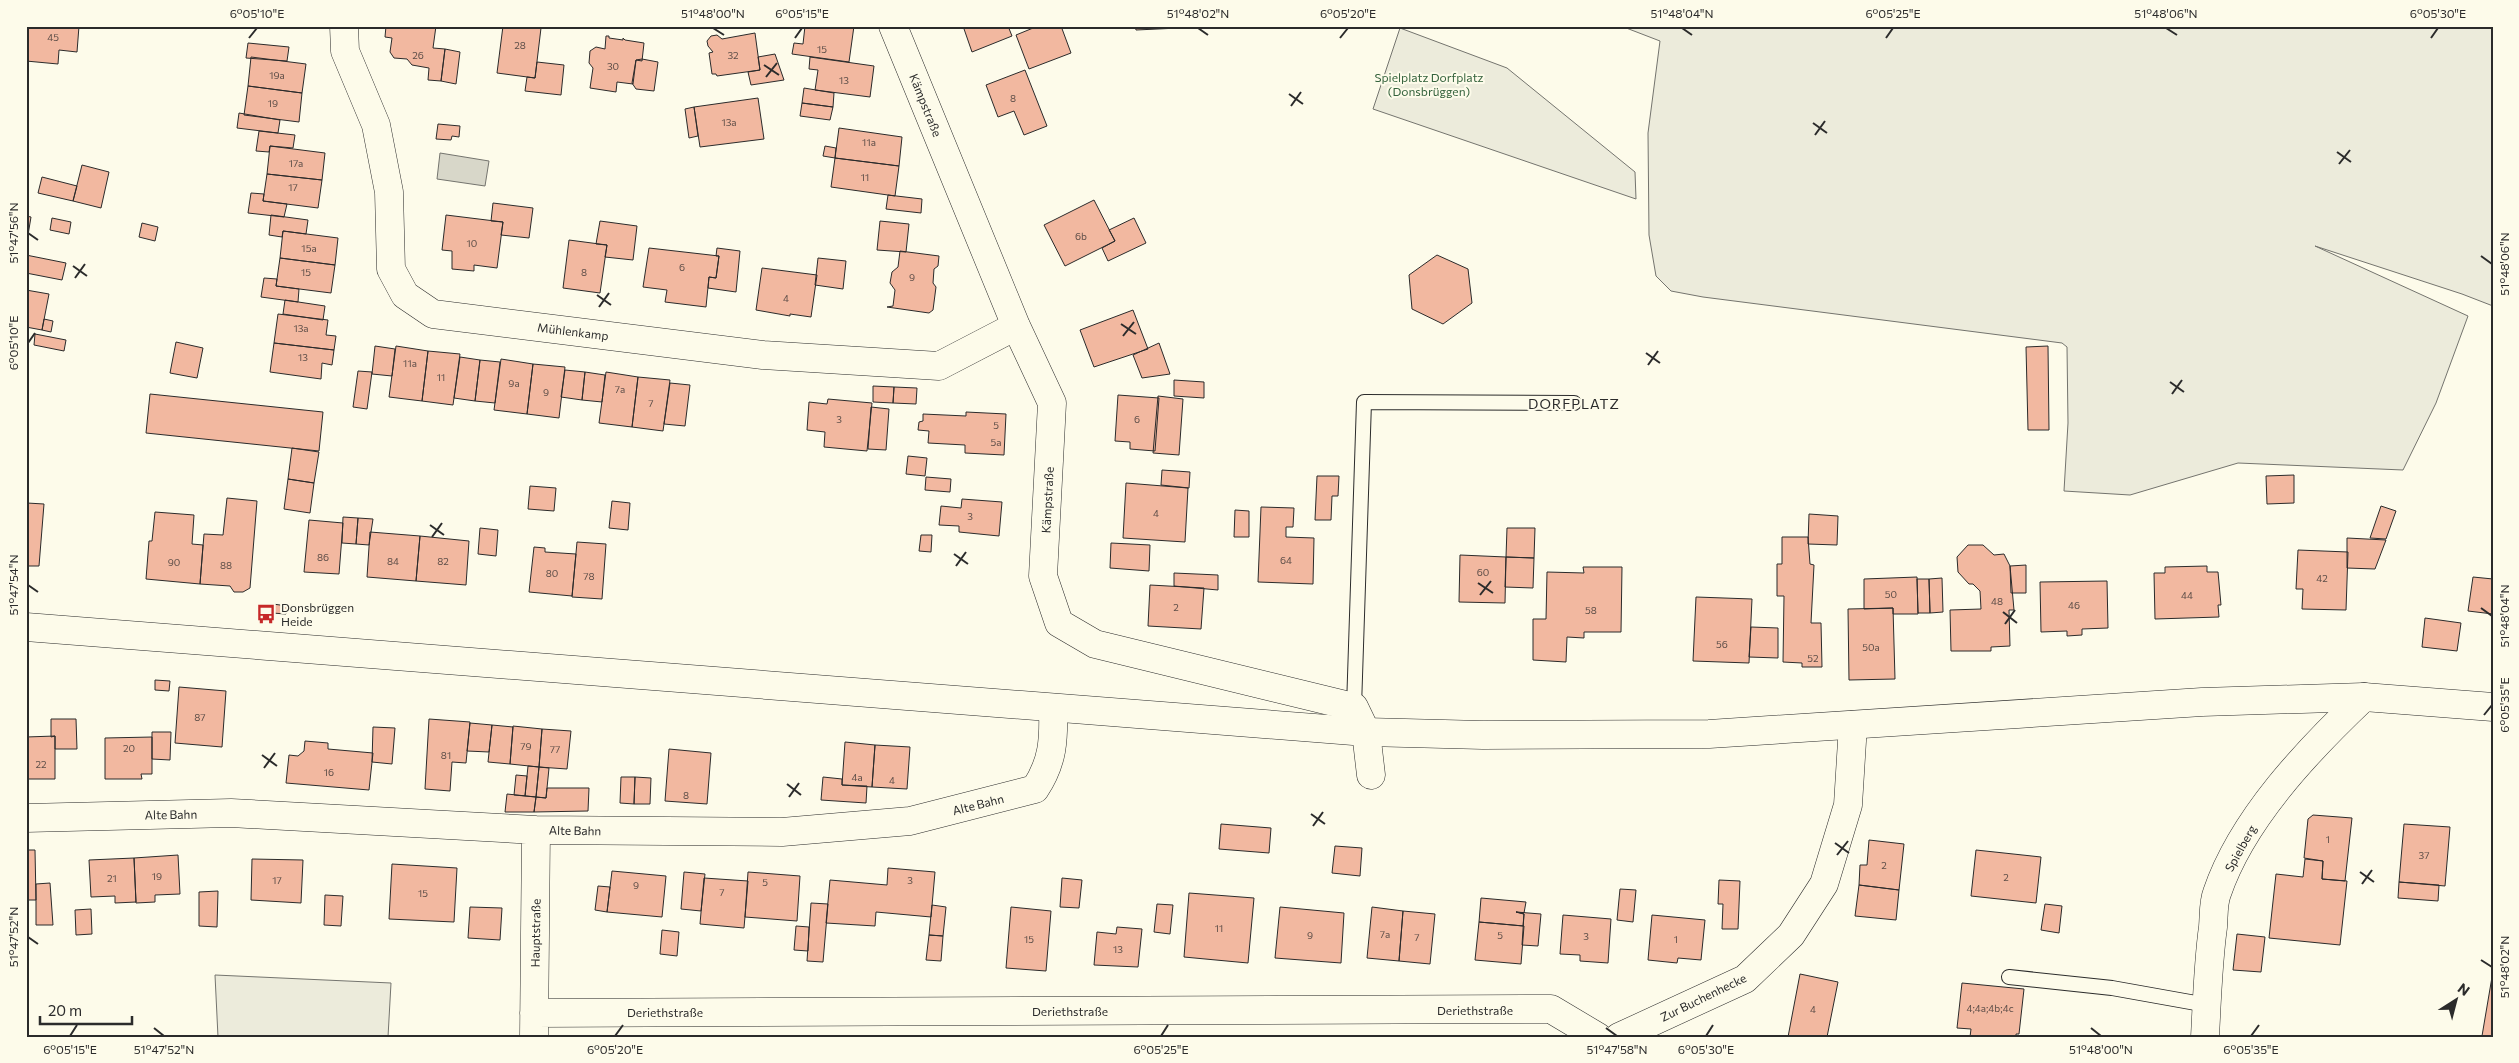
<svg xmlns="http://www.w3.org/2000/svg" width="2519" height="1063" font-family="Commissioner,sans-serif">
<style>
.green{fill:#ecebdb;stroke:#74746e}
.water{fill:#d8d7c9;stroke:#74746e}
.building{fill:#f2b8a0;stroke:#2b2b2b}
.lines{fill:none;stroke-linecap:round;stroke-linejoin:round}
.service-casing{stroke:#2b2b2b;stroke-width:16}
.minor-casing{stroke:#2b2b2b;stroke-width:29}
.primary-casing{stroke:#2b2b2b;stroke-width:29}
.service{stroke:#fdfbea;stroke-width:14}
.minor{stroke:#fdfbea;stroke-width:28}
.primary{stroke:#fdfbea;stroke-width:28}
.ticks{fill:none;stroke:#2b2b2b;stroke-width:2}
.labels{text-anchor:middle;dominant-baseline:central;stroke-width:4;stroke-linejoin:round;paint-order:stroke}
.number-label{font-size:10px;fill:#5d4e48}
.park-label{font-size:12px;fill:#34623c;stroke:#fdfbea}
.street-label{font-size:12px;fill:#2b2b2b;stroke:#fdfbea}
.poi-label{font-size:12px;fill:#2b2b2b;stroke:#fdfbea;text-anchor:start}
.neighbourhood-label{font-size:14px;letter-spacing:1px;fill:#2b2b2b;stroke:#fdfbea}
.neatline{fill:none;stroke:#2b2b2b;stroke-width:2}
.ticks-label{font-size:12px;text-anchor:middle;fill:#2b2b2b}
</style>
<rect width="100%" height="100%" fill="#fdfbea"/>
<path class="green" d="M1621,26H2493V306L2462,294L2315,246L2468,316L2436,403L2403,470L2238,463L2130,495L2064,491L2068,423L2067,347L2062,343L1703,297L1671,291L1656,276L1649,235L1648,133L1660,41Z
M1400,28L1507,68L1635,172L1636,199L1373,109Z
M215,975L391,983L388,1037H218Z"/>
<path class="water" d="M440,153L489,161L485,186L437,179Z"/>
<path class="building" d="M28,26H79L77,52L59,50L58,64L26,61Z
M386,26H436L433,48L445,49L441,81L428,80L429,68L412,65L407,59L394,58L390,52L392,38L385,37Z
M503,26L541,28L535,78L497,73Z
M805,26H854L849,62L792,54L794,43L803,44Z
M963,26H1008L1012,36L972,52Z
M1038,26H1061L1071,53L1029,69L1016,35Z
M1135,26H1179V28L1136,30Z
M755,33L760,70L717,76L716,74H712L709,53L713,52L708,46L707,41L711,36L717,35L722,39Z
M606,36H609V38L623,40V38L625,40L644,43L642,61L636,60L633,84L617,82L616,92L590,88L593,68L589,63L590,51L596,47L605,49Z
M248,43L289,47L287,61L246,58Z
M445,49L460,52L456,84L441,81Z
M775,54L784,80L751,85L748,72L760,70L758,57Z
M251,57L306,64L302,93L248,86Z
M810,57L874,66L870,97L815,90L818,70L809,69Z
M642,59L658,62L654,91L636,89L632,83L636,60Z
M537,62L564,65L561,95L525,91L527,77L535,78Z
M1025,70L1047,126L1024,135L1014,111L998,117L986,85Z
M248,86L302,93L299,122L244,115Z
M804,88L834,93L833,107L802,103Z
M758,98L764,139L700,147L694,107Z
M802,103L833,107L830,120L800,116Z
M694,107L698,136L689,138L685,109Z
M239,113L280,120L278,133L237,128Z
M438,124L460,126L459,137L452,136L451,140L436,139Z
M839,128L902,137L899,166L835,158Z
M259,131L295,135L293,148L270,146L269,152L256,151Z
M270,146L325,153L322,180L267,174Z
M825,146L836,148L835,158L823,156Z
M835,158L899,166L895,196L831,187Z
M82,165L109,172L101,208L73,201Z
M267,174L322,180L318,208L263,201Z
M42,177L77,186L73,201L38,193Z
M251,193L264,194L263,201L287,204L284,217L248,213Z
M888,195L922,199L921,213L886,209Z
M1094,200L1115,241L1065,266L1044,225Z
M493,203L533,208L529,238L501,235L503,222L491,221Z
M271,215L308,220L306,234L283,231L282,237L269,235Z
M446,215L503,222L497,268L474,265V271L452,269V251L442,250Z
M26,216L31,217L27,241H26Z
M52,218L71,222L69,234L50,230Z
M1134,218L1146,243L1108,261L1102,248L1115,241L1109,230Z
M600,221L637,226L633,260L605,257L607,245L596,244Z
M880,221L909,224L906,252L877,250Z
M142,223L158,227L155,241L139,237Z
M283,231L338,238L335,265L280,258Z
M569,240L607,245L600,293L563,288Z
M649,248L719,256L716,278L709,277L706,307L665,302L667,290L643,287Z
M717,248L740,251L736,292L708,288L709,277L716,278L719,256H716Z
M900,251L939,256L938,266L934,269L933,283L936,287L933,310L929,313L887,307L893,306L895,290L890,283L892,272L898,267Z
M26,255L66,263L62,280L26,273Z
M1437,255L1468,269L1472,303L1443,324L1412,309L1409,275Z
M280,258L335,265L331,293L276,286Z
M818,258L846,261L843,289L815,285Z
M762,268L817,275L811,317L790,314V316L756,310Z
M264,278L277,279L276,286L299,289L298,302L261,297Z
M26,290L49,294L42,330L26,327Z
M285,300L325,306L323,320L283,314Z
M1133,310L1148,349L1094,367L1080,330Z
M278,314L328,320L326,335L336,336L334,350L274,343Z
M44,319L53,321L51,332L42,330Z
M35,334L66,340L64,351L34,345Z
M176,342L203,348L197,378L170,373Z
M274,343L334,350L332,365L322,363L321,379L270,372Z
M1159,343L1170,374L1142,378L1133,355Z
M375,346L395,349L392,376L372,374Z
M396,346L428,351L422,401L389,397Z
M2048,346L2049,430H2028L2026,347Z
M428,351L460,354L453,405L422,401Z
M460,357L480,360L475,401L454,398Z
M501,359L533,364L527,414L494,410Z
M480,360L500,362L495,403L475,401Z
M533,364L565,367L559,418L527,414Z
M565,370L585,372L582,400L561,397Z
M358,371L372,372L367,409L353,407Z
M585,372L605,375L602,402L582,400Z
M606,372L638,377L632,427L599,423Z
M638,377L670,380L663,431L632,427Z
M1174,380L1204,382V398L1174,396Z
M670,383L690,385L685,426L664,424Z
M873,386L894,387L893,403L873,402Z
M894,387L917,388L916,404L893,403Z
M150,394L323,412L319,451L146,433Z
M1118,395L1159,398L1155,451L1130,449V442L1115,441Z
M1158,396L1183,399L1179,455L1153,453Z
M828,399L872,403L867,451L824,447L825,432L807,430L809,402L827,404Z
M871,407L889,409L886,450L868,449Z
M966,412L1006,414L1004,455L965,453V445L928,443L929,431L918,430L919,422L923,421V414L966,416Z
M292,448L319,452L314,483L288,479Z
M908,456L927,458L925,476L906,474Z
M1162,470L1190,472L1189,488L1161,485Z
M2294,475V503L2267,504L2266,476Z
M1317,476H1339L1338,496H1332L1331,520H1315Z
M926,477L951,479L950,492L925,490Z
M288,479L314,483L310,513L284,509Z
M1126,483L1188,488L1185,542L1123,538Z
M530,486L556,488L554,511L528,509Z
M227,498L257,501L250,588L243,592H234L230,586L200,584L204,534L223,535Z
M962,499L1002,502L999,536L959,532V526L939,525L941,506L961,508Z
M612,501L630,503L628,530L609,528Z
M27,503L44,504L39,566H26Z
M2381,506L2396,511L2386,539L2370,538Z
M1261,507L1294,508L1293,527H1286V537L1314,538L1313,584L1258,582Z
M1235,510L1249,511V537H1234Z
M155,512L194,515L192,544L203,545L200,584L146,579L149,541H152Z
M1809,514L1838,516L1837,545L1808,544Z
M343,517L358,518L356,544L342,543Z
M358,518L373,519L369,545L356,544Z
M309,520L343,523L339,574L304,572Z
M480,528L498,530L496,556L478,554Z
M1507,528H1535L1534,558L1506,557Z
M370,532L420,536L416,581L367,577Z
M921,535H932L931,552L919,551Z
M420,536L469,541L466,585L416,581Z
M1782,537H1808L1810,564L1814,565L1811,623H1821L1822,667H1802V663L1783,662L1784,596H1777V564H1782Z
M2347,538L2386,540L2375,569L2347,568Z
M577,542L606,544L602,599L572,597Z
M1111,543L1150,545L1149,571L1110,568Z
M1968,545H1983L1994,555L2004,554L2010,566L2014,610H2009L2010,646L1991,647V651H1951L1950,610L1981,609L1980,591L1973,584H1969L1958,572L1957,557Z
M534,547L545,548V552L576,554L572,596L529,592Z
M2298,550L2348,552L2346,610L2302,609L2303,589H2296Z
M1460,555L1506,557L1505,603L1459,602Z
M1506,557L1534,558L1533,588L1505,587Z
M2026,565V593H2011L2010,566Z
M2207,566V572H2218L2221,605H2218L2219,617L2155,619L2154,573H2165V567Z
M1583,567H1622L1621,632H1584V638L1567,637L1566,662L1533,660V619H1546L1547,572L1584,573Z
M1174,573L1218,575V590L1174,586Z
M1917,577L1918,614H1893V608L1864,609V579Z
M2473,577L2493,579V614L2468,611Z
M1942,578L1943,612L1930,613L1929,579Z
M1917,579H1929L1930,613H1918Z
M2107,581L2108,628L2082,629V635L2067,636V631L2041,632L2040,582Z
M1150,585L1204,588L1201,629L1148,626Z
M1696,597L1752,599L1749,663L1693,661Z
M273,604L287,606L286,614L272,613Z
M1893,608L1895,679L1849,680L1848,609Z
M2425,618L2461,623L2457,651L2422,647Z
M1751,627L1778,628V658L1749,657Z
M155,680L170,681L169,691L155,690Z
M179,687L226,691L222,747L175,743Z
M51,719H76L77,749H55V736L51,737Z
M429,719L470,722L466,763L452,762L450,791L425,789Z
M470,723L492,725L489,752L467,751Z
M492,725L513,727L510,764L488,762Z
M513,726L542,729L539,767L510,764Z
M373,727L395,728L392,764L372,762Z
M542,729L571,731L567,769L539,767Z
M152,732H171L170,760L152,759Z
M55,736V779H26V737Z
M152,737V774H141L142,779H105V738Z
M305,741L328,743V749L373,753L369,790L286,783L289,755L298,756L304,751Z
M845,742L875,745L872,787L842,785Z
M875,745L910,747L907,789L872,787Z
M669,749L711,753L707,804L665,801Z
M528,766L539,767L536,797L525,796Z
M539,767L549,768L546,798L536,797Z
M516,775L527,776L525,796L514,795Z
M621,777H635L634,804L620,803Z
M635,777L651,778L650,804H634Z
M823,777L842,779V785L867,786L866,803L821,800Z
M547,788H589L588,811L534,812L536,797L546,798Z
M507,794L536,797L534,812H505Z
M2313,815L2352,818L2345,881L2322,879L2323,861L2304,858L2308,819Z
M1221,824L1271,828L1269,853L1219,849Z
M2404,824L2450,827L2445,886L2399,882Z
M1869,840L1904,844L1899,890L1859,885L1860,865H1867Z
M1335,846L1362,848L1360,876L1332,873Z
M26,850H35L36,900H26Z
M1976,850L2041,857L2036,903L1971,896Z
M178,855L180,894L155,895V902L136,903L134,858Z
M134,858L136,902L115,903V896L91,897L89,860Z
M252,859L303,860L301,903L251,900Z
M2305,859L2323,861L2322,879L2347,881L2340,945L2269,938L2276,874L2303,877Z
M392,864L457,868L454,922L389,919Z
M888,868L935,872L931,917L876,912L875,926L826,923L830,880L887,885Z
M612,871L666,876L662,917L607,912Z
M684,872L705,874L701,911L681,909Z
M748,872L800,876L797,921L745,917Z
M704,878L748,881L744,928L700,924Z
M1062,878L1082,880L1079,908L1060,907Z
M1719,880L1740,881L1738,929H1722L1723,904H1718Z
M2399,882L2439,885L2438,901L2398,898Z
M50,883L53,925H36V884Z
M1859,885L1899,890L1896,920L1855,916Z
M598,886L610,887L607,912L595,910Z
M1620,889L1636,890L1633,922L1617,920Z
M218,891L217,927L199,926V892Z
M1189,893L1254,898L1248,963L1184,957Z
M325,895L343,896L341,926L324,925Z
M1481,898L1526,902L1524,913L1516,912L1524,914L1523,926L1479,922Z
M811,903L828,904L823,962L807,961Z
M1157,904L1173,905L1170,934L1154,932Z
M2045,904L2062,906L2059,933L2041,930Z
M932,905L946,907L943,936L929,935Z
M470,907L502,908L500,940L468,938Z
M1011,907L1051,911L1046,971L1006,968Z
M1280,907L1344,913L1341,963L1275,958Z
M1372,907L1403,911L1399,961L1367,958Z
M91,909L92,934L76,935L75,910Z
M1403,911L1435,914L1430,964L1399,961Z
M1516,912L1541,914L1538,946L1522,945L1524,914Z
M1563,915L1611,919L1608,963L1580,961V955L1560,954Z
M1652,915L1705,920L1701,960L1678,958L1677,963L1648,960Z
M1479,922L1524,926L1521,964L1475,960Z
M796,926L809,927L808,951L794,950Z
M1117,927L1142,929L1138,967L1094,965L1097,932L1116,934Z
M662,930L679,932L677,956L660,954Z
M2237,934L2265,937L2261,972L2233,970Z
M929,935L943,936L941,961L926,960Z
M1800,974L1838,982L1827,1037H1788Z
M2492,977L2493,1037H2484L2482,1036Z
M1962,983L2024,989L2019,1034H2016V1037H1970L1971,1029L1957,1028Z"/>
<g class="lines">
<defs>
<path id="service" d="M1354,707L1364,402L1574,403
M2009,977L2112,988L2207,1005"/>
<path id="minor" d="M344,26L345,51L376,125L389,192L391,269L405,295L433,314L763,355L939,366L1016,326
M893,26L1016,326L1052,403L1043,576L1059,623L1095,644L1354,707L1366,732L1371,775
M26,818L231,813L536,830L782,832L910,821L1035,789C1053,762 1054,740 1053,708
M534,1013L1551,1009L1598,1037
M534,1037L536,830
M1619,1037L1745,979L1791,935L1824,884L1848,805L1853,725
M2205,1037C2207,1000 2208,963 2213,927C2214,916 2213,903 2217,893C2242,819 2308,750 2364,697"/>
<path id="primary" d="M26,627L1366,732L1483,735L1709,734L2202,702L2364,697L2493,707"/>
</defs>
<use href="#service" class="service-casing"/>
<use href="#minor" class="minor-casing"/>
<use href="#primary" class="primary-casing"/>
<use href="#service" class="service"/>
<use href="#minor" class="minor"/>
<use href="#primary" class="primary"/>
</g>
<path class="ticks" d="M713,28L724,35M1198,28L1208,35M1682,28L1692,35M2166,28L2177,35M249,38L257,28M795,38L802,28M1340,38L1348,28M1886,38L1893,28M2431,38L2438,28M764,65L779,75M766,77L777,63M1289,94L1303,104M1291,106L1301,92M1813,123L1827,133M1815,135L1825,121M2337,152L2351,162M2339,164L2350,150M28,233L38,240M2481,256L2492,264M73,266L87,276M75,278L85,264M597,295L611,305M599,307L609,293M1121,324L1136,334M1123,336L1134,322M28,343L35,333M1646,353L1660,363M1648,365L1658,351M2170,382L2184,392M2172,394L2182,380M430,525L444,535M432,537L442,523M954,554L968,564M956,566L966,552M1478,583L1493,593M28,585L38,592M1480,595L1491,581M2481,608L2492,616M2003,612L2017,623M2005,624L2015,610M2484,715L2492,705M262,755L277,766M264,768L275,753M787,784L801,795M789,797L799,783M1311,814L1325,824M1313,826L1323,812M1835,843L1849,853M1837,855L1848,841M2360,872L2374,882M2362,884L2372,870M28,937L38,944M2481,960L2492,967M154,1028L164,1036M1606,1028L1617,1036M2091,1028L2101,1036M70,1036L77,1025M615,1036L623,1025M1161,1036L1168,1025M1706,1036L1713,1025M2251,1036L2259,1025"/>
<defs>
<symbol id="bus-bare" viewBox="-9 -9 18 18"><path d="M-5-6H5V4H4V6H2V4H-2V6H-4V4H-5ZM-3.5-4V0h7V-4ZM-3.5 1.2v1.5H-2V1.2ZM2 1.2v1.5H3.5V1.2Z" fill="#c62828" stroke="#fdfbea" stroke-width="2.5" paint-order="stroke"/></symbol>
</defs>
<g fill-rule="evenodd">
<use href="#bus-bare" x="252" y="600" width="28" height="28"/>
</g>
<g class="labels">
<g class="number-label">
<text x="53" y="37">45</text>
<text x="520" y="45">28</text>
<text x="822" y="49">15</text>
<text x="418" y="55">26</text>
<text x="733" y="55">32</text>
<text x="613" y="66">30</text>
<text x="277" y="75">19a</text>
<text x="844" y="80">13</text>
<text x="1013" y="98">8</text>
<text x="273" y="103">19</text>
<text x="729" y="122">13a</text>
<text x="869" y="142">11a</text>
<text x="296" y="163">17a</text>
<text x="865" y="177">11</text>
<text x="293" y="187">17</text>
<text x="1081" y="236">6b</text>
<text x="472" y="243">10</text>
<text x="309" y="248">15a</text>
<text x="682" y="267">6</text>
<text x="306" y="272">15</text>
<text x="584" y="272">8</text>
<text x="912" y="277">9</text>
<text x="786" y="298">4</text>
<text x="301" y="328">13a</text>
<text x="303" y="357">13</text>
<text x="410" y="363">11a</text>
<text x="441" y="377">11</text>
<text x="514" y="383">9a</text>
<text x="620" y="389">7a</text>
<text x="546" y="392">9</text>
<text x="651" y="403">7</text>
<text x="839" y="419">3</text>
<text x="1137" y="419">6</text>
<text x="996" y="425">5</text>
<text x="996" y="442">5a</text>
<text x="1156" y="513">4</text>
<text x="970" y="516">3</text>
<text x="323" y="557">86</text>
<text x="1286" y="560">64</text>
<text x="393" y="561">84</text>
<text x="443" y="561">82</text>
<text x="174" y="562">90</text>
<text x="226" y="565">88</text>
<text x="1483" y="572">60</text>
<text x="552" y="573">80</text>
<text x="589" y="576">78</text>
<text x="2322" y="578">42</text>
<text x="1891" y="594">50</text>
<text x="2187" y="595">44</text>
<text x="1997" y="601">48</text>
<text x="2074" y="605">46</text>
<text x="1176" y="607">2</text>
<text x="1591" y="610">58</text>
<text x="1722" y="644">56</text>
<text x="1871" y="647">50a</text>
<text x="1813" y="658">52</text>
<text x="200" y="717">87</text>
<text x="526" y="746">79</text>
<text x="129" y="748">20</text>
<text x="555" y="749">77</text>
<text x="446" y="755">81</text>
<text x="41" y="764">22</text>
<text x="329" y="772">16</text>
<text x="857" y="777">4a</text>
<text x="892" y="780">4</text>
<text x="686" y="795">8</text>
<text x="2328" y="839">1</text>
<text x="2424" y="855">37</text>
<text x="1884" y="865">2</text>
<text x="157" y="876">19</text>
<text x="2006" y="877">2</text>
<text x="112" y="878">21</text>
<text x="277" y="880">17</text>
<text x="910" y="880">3</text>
<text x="765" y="882">5</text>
<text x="636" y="885">9</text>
<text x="722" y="892">7</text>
<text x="423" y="893">15</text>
<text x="1219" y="928">11</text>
<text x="1385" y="934">7a</text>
<text x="1310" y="935">9</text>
<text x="1500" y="935">5</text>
<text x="1586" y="936">3</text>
<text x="1417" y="937">7</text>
<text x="1029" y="939">15</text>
<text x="1676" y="939">1</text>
<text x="1118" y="949">13</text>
<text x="1990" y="1008">4;4a;4b;4c</text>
<text x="1813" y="1009">4</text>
</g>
<g class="park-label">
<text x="1429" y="77">Spielplatz Dorfplatz<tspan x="1429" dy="14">(Donsbrüggen)</tspan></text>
</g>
<g class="street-label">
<text transform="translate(926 105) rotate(68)">Kämpstraße</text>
<text transform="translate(573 331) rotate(7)">Mühlenkamp</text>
<text transform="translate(1047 500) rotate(-87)">Kämpstraße</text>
<text transform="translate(978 804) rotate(-14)">Alte Bahn</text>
<text transform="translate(171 814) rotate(-1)">Alte Bahn</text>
<text transform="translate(575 830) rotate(1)">Alte Bahn</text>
<text transform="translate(2240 848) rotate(-61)">Spielberg</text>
<text transform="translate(535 933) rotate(-89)">Hauptstraße</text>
<text transform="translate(1703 997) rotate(-26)">Zur Buchenhecke</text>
<text x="1475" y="1010">Deriethstraße</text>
<text x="1070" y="1011">Deriethstraße</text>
<text x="665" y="1012">Deriethstraße</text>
</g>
<g class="poi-label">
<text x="281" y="607">Donsbrüggen<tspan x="281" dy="14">Heide</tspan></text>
</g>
<g class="neighbourhood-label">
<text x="1574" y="403">DORFPLATZ</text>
</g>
</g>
<rect width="2519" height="1063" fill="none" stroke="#fdfbea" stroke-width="55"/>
<g transform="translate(2456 1000) rotate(36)" stroke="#fdfbea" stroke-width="4" paint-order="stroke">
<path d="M0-4L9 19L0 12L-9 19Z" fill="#2b2b2b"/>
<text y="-8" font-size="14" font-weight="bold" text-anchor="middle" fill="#2b2b2b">N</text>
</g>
<path d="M40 1016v8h92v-8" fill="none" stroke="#2b2b2b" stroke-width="2.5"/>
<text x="48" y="1016" font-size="15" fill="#2b2b2b" stroke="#fdfbea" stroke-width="4" paint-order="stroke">20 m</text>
<rect x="28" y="28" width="2464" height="1008" class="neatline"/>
<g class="ticks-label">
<text x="257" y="18">6°05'10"E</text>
<text x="713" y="18">51°48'00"N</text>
<text x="802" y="18">6°05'15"E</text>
<text x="1198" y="18">51°48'02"N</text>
<text x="1348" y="18">6°05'20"E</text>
<text x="1682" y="18">51°48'04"N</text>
<text x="1893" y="18">6°05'25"E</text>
<text x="2166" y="18">51°48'06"N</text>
<text x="2438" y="18">6°05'30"E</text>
<text transform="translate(14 233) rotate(-90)" y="4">51°47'56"N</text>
<text transform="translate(2505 264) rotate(-90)" y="4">51°48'06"N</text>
<text transform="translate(14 343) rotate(-90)" y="4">6°05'10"E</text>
<text transform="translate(14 585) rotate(-90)" y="4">51°47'54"N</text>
<text transform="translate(2505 616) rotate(-90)" y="4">51°48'04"N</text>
<text transform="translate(2505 705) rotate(-90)" y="4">6°05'35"E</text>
<text transform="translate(14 937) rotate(-90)" y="4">51°47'52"N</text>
<text transform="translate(2505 967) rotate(-90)" y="4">51°48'02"N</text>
<text x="70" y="1054">6°05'15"E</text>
<text x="164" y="1054">51°47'52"N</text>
<text x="615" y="1054">6°05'20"E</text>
<text x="1161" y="1054">6°05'25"E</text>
<text x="1617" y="1054">51°47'58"N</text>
<text x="1706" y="1054">6°05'30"E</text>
<text x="2101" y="1054">51°48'00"N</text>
<text x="2251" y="1054">6°05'35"E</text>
</g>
</svg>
